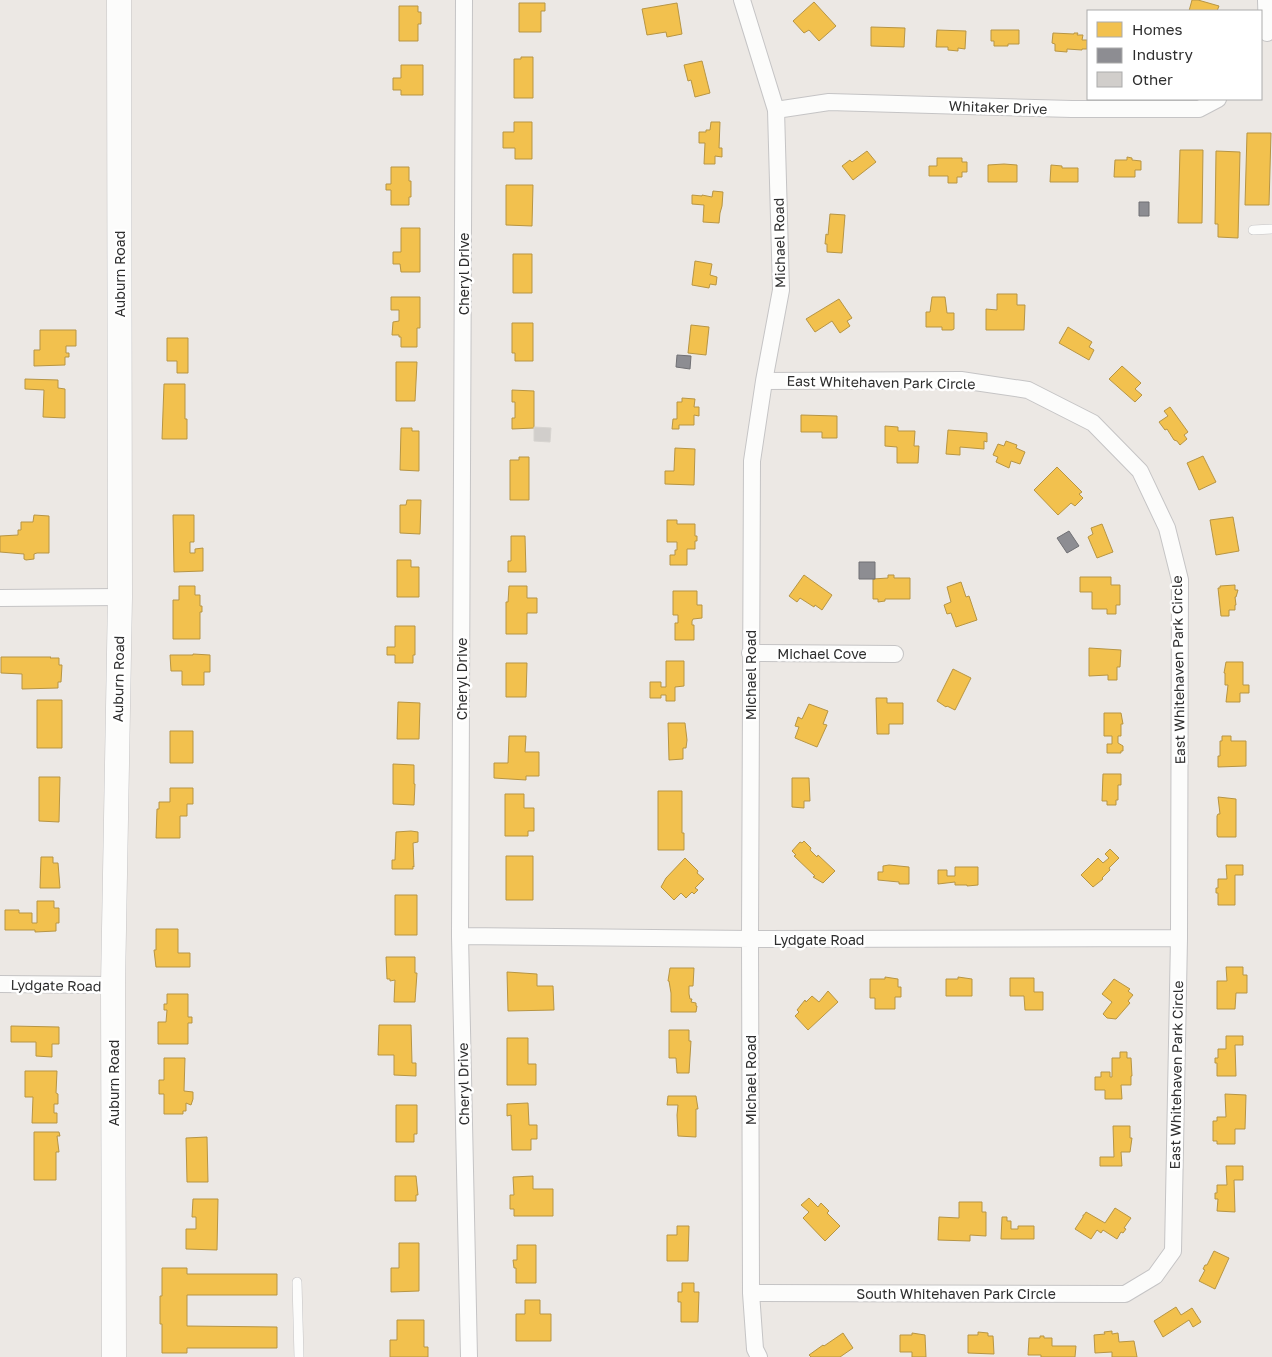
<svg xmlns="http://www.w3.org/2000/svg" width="1272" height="1357" font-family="'Golos Text',sans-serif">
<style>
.homes{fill:#f2c14e;stroke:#b79544}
.industry{fill:#8d8d92;stroke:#707074}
.building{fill:#d1cecb;stroke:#d7d4d0}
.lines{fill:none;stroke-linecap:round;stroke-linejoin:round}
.lane-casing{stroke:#c5c4c5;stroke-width:10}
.street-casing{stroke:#c5c4c5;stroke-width:18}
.secondary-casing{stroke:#c5c4c5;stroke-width:25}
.lane{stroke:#fcfcfb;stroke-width:9}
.street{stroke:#fcfcfb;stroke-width:16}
.secondary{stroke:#fcfcfb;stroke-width:24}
.labels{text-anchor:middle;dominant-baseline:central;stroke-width:5;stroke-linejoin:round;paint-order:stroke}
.street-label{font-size:14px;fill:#2e2e2e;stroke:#fff}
</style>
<rect width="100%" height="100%" fill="#ece8e4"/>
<path class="homes" d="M1192,0H1198L1219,6L1217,11H1189Z
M814,2L836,26L819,41L809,30L804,33L793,21Z
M519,3H545V11H541V32H519Z
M677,3L682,34L667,37L666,32L647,35L642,9Z
M399,6H418V12H421V24H418V41H399Z
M871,27L905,28L904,47L871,46Z
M937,30L966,31L965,49L958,48V51L948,50V47H936Z
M991,30H1019V44H1008V46H994V41H991Z
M1053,33L1074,34V33H1078L1077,35H1083L1082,40H1087V49H1082V50L1067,49V52L1055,51V44L1052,43Z
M521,57H533V98H514V59H521Z
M702,61L710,93L695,97L691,80L688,81L684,65Z
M401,65H423V95H401V90H393V78H401Z
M514,122H532V159H515V148H503V132H514Z
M711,122H720L719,148H722V157L715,156V164H704L705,143H699V132H706V130H710Z
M1247,133H1271L1269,205H1245Z
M1180,150H1203L1202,223H1178Z
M867,151L876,162L853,180L842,166L850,160L852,162Z
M1216,151L1240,152L1238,238L1218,237V224H1215Z
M1127,157L1132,158V160L1141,161V170H1135V177H1114L1115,160H1127Z
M937,158H962V162H967V172H962V177H957V183H948V176H929V166H937Z
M1004,164L1017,165V182H988V165Z
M1051,165L1062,166V168H1078V182H1050Z
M391,167H409V181H411V197H409V205H391V190H386V184H391Z
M506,185H533L532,226L506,225Z
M713,191L723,192L722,206L720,213L719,223L703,222L704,205L692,204V195L702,196V195L712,197Z
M830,214L845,215L842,253L827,252V244H825L826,234L828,235Z
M401,228H420V272H401L400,264H393V252H401Z
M513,254H532V293H513Z
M695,261L712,264L710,275L717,277L716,285L710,284L709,288L692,285Z
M997,294H1017V305H1025L1024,330H986V309L997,310Z
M391,297H420V328H417V347H401V337H399V335H392L393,322L399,321V310H391Z
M932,297H945L947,313H954V329L952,330H942V327H926V312H930Z
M839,299L852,318L847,321L850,326L840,333L832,321L815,332L806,319Z
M512,323H533V361H515V353H512Z
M691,325L709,327L706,355L688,353Z
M1068,327L1092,342L1089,347L1094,350L1089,360L1059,343Z
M40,330H76V346H66V353H69V357H65V365L34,366V350H40Z
M167,338H188V373H177V361H167Z
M396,362H417L415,401H396Z
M1122,366L1141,383L1135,389L1142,395L1135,402L1109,379Z
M25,379L58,380V388L65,389V418L43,417L44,390L25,389Z
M164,384H185V419H187V439H162Z
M512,390L534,391V428L512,429V418H515V402H512Z
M682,398L695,399L694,407H699V416L694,415V425H679V429H672L673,419H677V402H682Z
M1170,407L1188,432L1184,435L1187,439L1180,445L1177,441L1174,440L1167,429L1165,430L1159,422L1168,416L1164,411Z
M801,415L837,416V438H822V432H801Z
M885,426L898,427V431H915L914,446H919L918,463H897V447L885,446Z
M401,428H412V431H419V471L400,470Z
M948,430L987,433V442L984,441V449L960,447V455L946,454Z
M1006,441L1017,445L1016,448L1025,452L1020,464L1011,461L1009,468L996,462L998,457L993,455L998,444L1004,446Z
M675,448L695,449L694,485L665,484V471H674Z
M1203,456L1216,482L1199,490L1187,463Z
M519,457H529V500H510V460H519Z
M1057,467L1082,492L1079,494L1083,498L1075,506L1071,503L1058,515L1034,490Z
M407,500H421L420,534L400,533V505H406Z
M34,515L49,516V553H37L34,554V559L26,560L24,559V554L0,552V536L18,535V530H21V522H33Z
M173,515H194V542H190V553H195V549L203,548V571L174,572Z
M1233,517L1239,551L1216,555L1210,520Z
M667,520H677V524H695V536H697V541H695V549H687V565H670V555H675V550H677V542H667Z
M1102,524L1113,552L1097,558L1088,537L1093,534L1091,528Z
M511,536H525L526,572H508V561H511Z
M397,560H411V567H419V597H397Z
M804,575L832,595L822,610L815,605L814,607L800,598L797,602L789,596Z
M888,575H894V578H910V599H885V601L878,602V599H873V579L888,578Z
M1080,577H1111V585H1120V605H1116V614H1107V609H1092V592H1080Z
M961,582L966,597L969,596L977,620L956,627L951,613L947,614L944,605L951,602L947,587Z
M1235,585V590H1238L1236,597H1235L1236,605H1235V610H1229V616H1221L1218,588H1220V586Z
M179,586H195V595H200V606H202V612H200V639H173V600H179Z
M509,586H527V598H537V613H527V634H506V602H508Z
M673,591H697V605H702V618L693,619L692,621V625H694V640H675V623H678V615H673Z
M395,626H415V655H413V663H395V655H387V647H395Z
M1089,648L1121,650L1120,667H1117V680H1108V675L1089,676Z
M193,654L210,655V672H204V685H182V671H171L170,655H193Z
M1,657H51L50,658H59V665H62L61,682H58V688L22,689V674L1,673Z
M666,661H684V686L675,687V701H666V695H661V698H650V682H661V687H666Z
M1226,662H1243V685H1249V693H1240V702H1226L1228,685H1225V673H1224Z
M506,663H527L526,697H506Z
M953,669L971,678L955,710L947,706L946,707L937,701Z
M876,698H887V703H903V724H889V734H877Z
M37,700H62V748H37Z
M398,702L420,703L419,739H397Z
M809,704L828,711L823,724L827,725L817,747L795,738L799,727L795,726L798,717L802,719Z
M1104,713H1121L1123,724H1121V736H1118V743L1123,746V751H1121V753H1107V744H1112V736H1104Z
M668,723H685L687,740L686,748H683V759L669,760Z
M170,731H193V763H170Z
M509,736H526L525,752H539V776H526V780L494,778V763H508Z
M1222,736H1231V741H1246V766L1218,767V756H1220V741H1222Z
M393,764L414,765V784H415L414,805L393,804Z
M1103,774H1121V785H1118V800H1116V805H1107V801H1102Z
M39,777H60L59,822L39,821Z
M792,778H809L810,801H804V808L792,807Z
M170,788H193V804H187V816H180V838H156L157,809H159V802H170Z
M658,791H682V833H684V850H658Z
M505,794H524V808H534V831H528V836H505Z
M1218,797L1236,799V837H1218L1217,835V816L1218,814H1220Z
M411,831L418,832V842L413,843L414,867L413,866V869H392V860H395L396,832Z
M804,841L811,848L810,850L817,857L818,855L835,871L823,883L813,877L815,876L794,856L796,855L792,851L800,842L802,843Z
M1110,849L1119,858L1109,868L1110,870L1102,878L1103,879L1093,887L1081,875L1098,858L1103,863L1109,858L1105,854Z
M506,856H533V900H506Z
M41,857H53V863H58L60,888H40Z
M685,858L698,871L697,873L704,879L695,888L698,890L694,894L692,892L686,898L681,893L674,900L661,887L666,878Z
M889,865L909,867V884H899V882L878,880V872H883V866Z
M1226,865H1243V875H1235V905H1218V893H1216V888H1218V879H1227Z
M955,867H978V885L967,886V885H955V882L938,884V870H947V876H955Z
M395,895H417V935H395Z
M37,901H54V908H59V923H56V931L35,932V930H5V910H19V913H32V923H37Z
M156,929H178V953H190V967H156L154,950H156Z
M386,957H415V973H417L415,1002H394L395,980L390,981V979H387Z
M1226,967H1243V975H1247V993H1236L1235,1009H1217V981H1227Z
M670,968H694L693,986H689V994L690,999H692L691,1002L696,1003V1006H697L696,1012H671V993L669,981H668Z
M507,972L537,974V986H553L554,1010L508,1011Z
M885,977L898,979V987H901V997H895V1009H875V998H870V979H885Z
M958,977L972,979V996H946V979H958Z
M1010,978H1034V992H1043V1010H1025L1024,996H1010Z
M1114,979L1130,989L1128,991L1133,995L1128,1001L1130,1003L1116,1019L1107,1018L1103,1014L1112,1002L1102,994Z
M828,991L838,1002L808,1030L795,1016L799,1012L797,1010L805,1000L806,1002L812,996L819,1002Z
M167,994H188V1017H192V1023H188V1044H158V1022H166L167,1010H164V1004H167Z
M379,1025H411L412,1063H416V1076L394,1075V1055H378Z
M11,1026L59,1027V1044H52V1057L36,1056V1042H11Z
M669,1030H689V1041H691L689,1073H677L676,1058H669Z
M1226,1036H1243V1045H1235L1236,1076H1217V1063H1215V1058H1218V1049H1226Z
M507,1038H528V1064H536V1085H507Z
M1120,1052H1127V1058H1131L1132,1076H1131V1085H1121L1122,1099H1105V1090H1095V1077H1101V1072H1110V1077H1112V1058H1120Z
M164,1058H185L184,1091L193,1092V1099L191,1105L186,1103V1111H183V1114H164V1094H159V1080H164Z
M25,1071H57L56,1093L58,1094V1104H54V1113H57V1123H32L33,1097H25Z
M1225,1094L1246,1095L1245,1129H1235V1144H1217V1141H1213V1121H1217V1117H1226Z
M668,1096H696L698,1109H696V1137L678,1136L677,1115L678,1105H667Z
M528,1103L529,1125H537V1139H531V1150H512L511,1115L507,1116V1104Z
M396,1105H417V1134H414V1142H396Z
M1113,1126H1130V1138H1132L1130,1152H1121L1122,1166H1100V1157H1114Z
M34,1132H59L60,1136H57L59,1152H56V1180H34Z
M207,1137L208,1182H187L186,1138Z
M1226,1166H1243V1180H1234L1235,1212L1217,1211L1218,1199H1215V1193H1217V1185H1227Z
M395,1176H416L418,1195H416V1201H395Z
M533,1176V1189H553V1216H514V1209H510V1195H514L513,1177Z
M809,1198L818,1207L821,1203L829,1211L827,1213L840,1226L825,1241L803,1218L809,1212L801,1205Z
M193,1199H218L217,1250L186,1249V1229H196V1217H192Z
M959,1202H982V1212H986V1236L970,1235V1241L938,1240L939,1217L959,1218Z
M1115,1208L1131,1218L1124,1228L1126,1229L1123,1233L1121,1232L1117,1239L1103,1230L1101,1233L1097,1230L1091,1239L1075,1229L1083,1217V1215H1084L1086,1212L1105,1223Z
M1002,1217H1007V1221H1011V1229H1018V1226H1034V1239H1001Z
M677,1226H689L688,1261H667V1235H677Z
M399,1243H419V1291L391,1292V1268H399Z
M517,1245H536V1283H516V1268H514L513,1260H517Z
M1214,1251L1229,1258L1215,1289L1199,1281L1205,1270L1203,1269L1205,1265H1207Z
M162,1268H187V1274H277V1295H187V1326L277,1327V1348H187V1353H162V1324H160V1296H162Z
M682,1283H694V1292H699L698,1322H681V1302H678V1292H682Z
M525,1300H540V1314H551V1341H516V1314H525Z
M1176,1307L1181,1315L1192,1308L1201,1322L1193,1327L1189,1320L1163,1337L1154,1321Z
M397,1320H424V1347H428V1357H390V1340H397Z
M1112,1331V1334L1118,1333L1119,1342L1134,1341L1137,1357H1112V1352L1095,1353L1094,1335L1105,1334L1104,1332Z
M978,1332L988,1333V1336H993L994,1354L968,1353V1335H978Z
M843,1333L853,1348L840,1357H811L809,1355L823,1345L824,1346Z
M912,1333L925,1335L926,1357H912V1352H900V1335H912Z
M1040,1336H1044V1338H1052V1346H1076L1075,1357H1041V1355H1028L1029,1338H1040Z"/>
<path class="industry" d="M1139,202H1149V216H1139Z
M677,355L691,356L690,369L676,367Z
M1069,531L1079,546L1067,553L1057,538Z
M859,562H875V579H859Z"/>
<path class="building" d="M534,427L551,428L550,442L534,441Z"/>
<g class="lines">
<defs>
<path id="lane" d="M1253,230L1272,229
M297,1282L299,1357"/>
<path id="street" d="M464,0L460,936L469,1357
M742,0L776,110L781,290L764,381L752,461L750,939L751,1293L755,1349L759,1357
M1266,0L1267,33
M776,110L829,102L1072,109H1199L1218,99
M0,598L120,597
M750,653L895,654
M460,936L750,939L1179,938
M0,984L113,985
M751,1293L1125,1294L1155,1276L1173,1251L1179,938L1180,580L1167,528L1140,471L1093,423L1028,390L961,380L764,381"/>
<path id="secondary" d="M114,1357L113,985L120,597L119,0"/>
</defs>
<use href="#lane" class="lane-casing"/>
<use href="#street" class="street-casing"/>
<use href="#secondary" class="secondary-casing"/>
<use href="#lane" class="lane"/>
<use href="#street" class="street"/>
<use href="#secondary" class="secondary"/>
</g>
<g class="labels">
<g class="street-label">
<text transform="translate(998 107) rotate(2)">Whitaker Drive</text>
<text transform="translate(779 243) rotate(-91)">Michael Road</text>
<text transform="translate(119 274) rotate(-90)">Auburn Road</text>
<text transform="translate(463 274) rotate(-90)">Cheryl Drive</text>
<text transform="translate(881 382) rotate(1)">East Whitehaven Park Circle</text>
<text x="822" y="653">Michael Cove</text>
<text transform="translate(1178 670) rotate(-91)">East Whitehaven Park Circle</text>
<text transform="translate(750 675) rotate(-90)">Michael Road</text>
<text transform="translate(118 679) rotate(-89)">Auburn Road</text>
<text transform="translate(461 679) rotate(-90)">Cheryl Drive</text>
<text x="819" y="939">Lydgate Road</text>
<text transform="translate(56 985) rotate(1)">Lydgate Road</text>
<text transform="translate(1176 1075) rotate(-89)">East Whitehaven Park Circle</text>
<text transform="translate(750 1080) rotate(-90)">Michael Road</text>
<text transform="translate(113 1083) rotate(-90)">Auburn Road</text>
<text transform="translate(463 1084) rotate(-91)">Cheryl Drive</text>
<text x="956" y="1293">South Whitehaven Park Circle</text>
</g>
</g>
<rect x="1087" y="10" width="175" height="90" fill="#ffffff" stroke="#ababab"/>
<rect x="1097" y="22" width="25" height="15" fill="#f2c14e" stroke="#ababab"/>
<text x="1132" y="35" font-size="15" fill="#2e2e2e">Homes</text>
<rect x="1097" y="48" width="25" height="15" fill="#8d8d92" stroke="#ababab"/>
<text x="1132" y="60" font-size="15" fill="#2e2e2e">Industry</text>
<rect x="1097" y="72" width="25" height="15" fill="#d1cecb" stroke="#ababab"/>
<text x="1132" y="85" font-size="15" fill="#2e2e2e">Other</text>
</svg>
